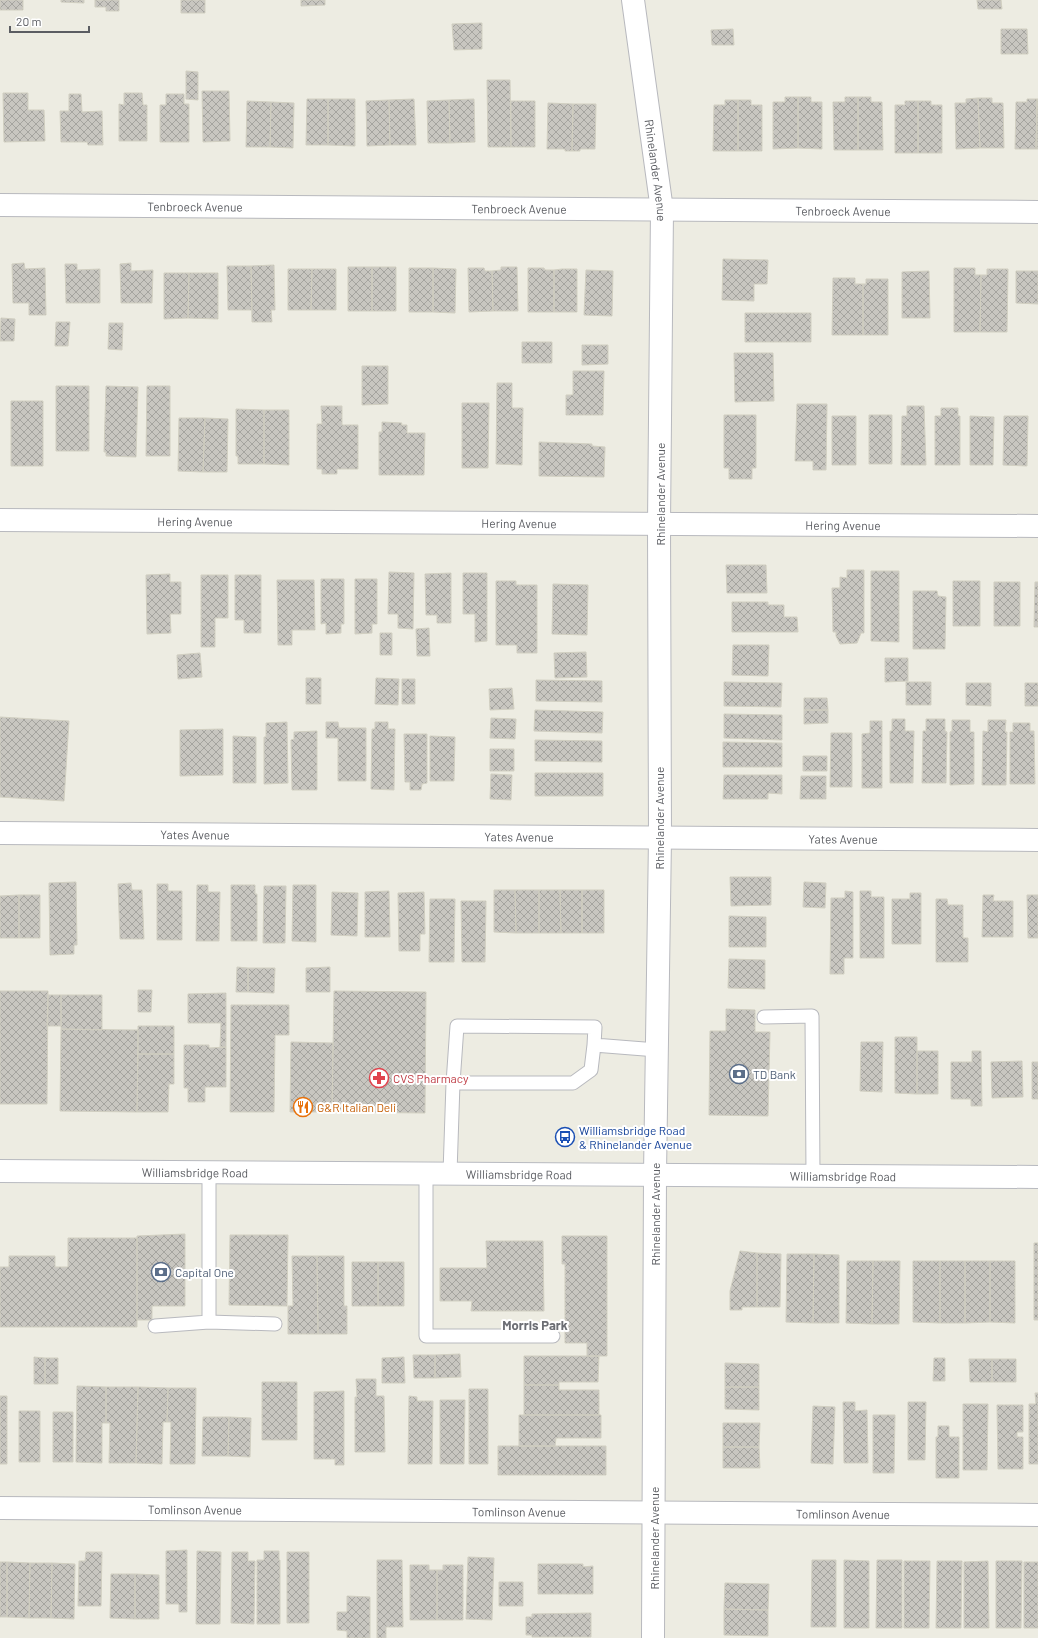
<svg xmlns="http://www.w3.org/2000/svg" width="1038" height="1638" font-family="Barlow,sans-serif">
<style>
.building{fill:url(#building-cross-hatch);stroke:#d1cfc1}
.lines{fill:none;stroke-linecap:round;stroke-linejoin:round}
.lane-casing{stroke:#b8b9be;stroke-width:15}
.street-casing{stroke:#b8b9be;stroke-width:24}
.secondary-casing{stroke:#b8bac0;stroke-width:24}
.lane{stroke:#fff;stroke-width:13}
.street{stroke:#fff;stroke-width:22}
.secondary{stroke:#fff;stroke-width:22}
.labels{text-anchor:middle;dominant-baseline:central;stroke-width:4;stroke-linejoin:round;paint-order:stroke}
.street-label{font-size:12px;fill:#5b5d62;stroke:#fff}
.service-label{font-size:12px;fill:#4e5e75;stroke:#fff;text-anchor:start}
.health-label{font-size:12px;fill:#be3a42;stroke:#fff;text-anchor:start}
.food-label{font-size:12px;fill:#c56008;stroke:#fff;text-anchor:start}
.transit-label{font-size:12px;fill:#164399;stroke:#fff;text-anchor:start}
.neighbourhood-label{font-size:13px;font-weight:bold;fill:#6c6e74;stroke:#fff}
</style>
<defs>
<pattern id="building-cross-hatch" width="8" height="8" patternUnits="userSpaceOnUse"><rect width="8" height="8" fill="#c8c6c0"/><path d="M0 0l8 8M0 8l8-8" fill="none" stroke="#a5a49f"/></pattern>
</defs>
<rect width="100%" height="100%" fill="#edece2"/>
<path class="building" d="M0,0H23V10H0Z
M61,0H84V3L61,2Z
M95,0H119V11H106V7H95Z
M181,0H205V13H181Z
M301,0H325V5L301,6Z
M977,0H1001L1002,9H978Z
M482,23V49L454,50L452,24Z
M733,29L734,45H712L711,30Z
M1001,29H1027L1028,54H1001Z
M186,71L198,72V100L186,99Z
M487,80H510L511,147H488Z
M202,91H229L230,141L203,142Z
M3,93H28V110H44L45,141L4,142Z
M124,93H142L143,105H147V141H119V104L124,105Z
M69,94H81L82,112L102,111L103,145H88L87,142H61L60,111H69Z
M166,94H184V104H189V142H160V105H166Z
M785,97H798V148L773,149V102H785Z
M798,97H811V102H822V149L798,148Z
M845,97H858V150H834L833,102H845Z
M858,97H871V102H882L883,150H858Z
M978,98H992V103H1003L1004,148H980Z
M978,98L980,148L956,149L955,103H966V99Z
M307,99H328V145H306Z
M328,99H355V146L328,145Z
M414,99L416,145H390L389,100Z
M474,99L475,142L450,143L449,100Z
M1027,99H1037L1036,149H1015L1016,102H1027Z
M1037,99H1038V149H1036Z
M389,100L390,145L367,146L366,101Z
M449,100L450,143H428L427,101Z
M725,100H738V151H713L714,105H725Z
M738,100H751V105H762V151H738Z
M247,101L271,102L270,147H246Z
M511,101H535V147H511Z
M905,101H918V153H895V105H905Z
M918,101H931V105H942V153H918Z
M271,102L294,103L293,148L270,147Z
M548,103L573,104L572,151H565V149H547Z
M573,104H596L595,149H580V151H572Z
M723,259L768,260L767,284H754V301L722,300Z
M24,263L25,269L45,268L46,315H29V303H13L12,264Z
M131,263V271L153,270L152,303H121L120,264Z
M65,264H77V270L100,269V303H66Z
M274,265L275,310H271L272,322H252L251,266Z
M227,266H251L252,310H228Z
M348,267H372V311H348Z
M372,267H396V311H372Z
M501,267H517L518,311H493L492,271L501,270Z
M409,268H433V312H409Z
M433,268L456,269L455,313L433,312Z
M468,268H484L485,271H492L493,311L469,312Z
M528,268H544L545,270H554V312H528Z
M954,268H975V275H981L980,332H954Z
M288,269H312L311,310H288Z
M312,269H336V310H311Z
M562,269H577V312H554V270Z
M987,269H1008L1007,332H980L981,275H987Z
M586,270L613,271L612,316L584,315Z
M929,271L930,318H902V272Z
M1016,271H1038V304L1016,303Z
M164,273H189L188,318L164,319Z
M189,273H218V319L188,318Z
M833,278H855V284H863V335H832Z
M866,279H888V335H863V284H866Z
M745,313H811V342H745Z
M1,318L15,319L14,341H0Z
M56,322H70L68,346H55Z
M109,323H123L122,350L108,349Z
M522,342H552V363H522Z
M582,345H608V364L582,365Z
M734,353H773L774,401L735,402Z
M362,366H388V404L362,405Z
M573,371H604L603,415H566V395H573Z
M497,383H512V408H523L522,465L496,464Z
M56,386H89V451H56Z
M106,386L138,387L136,457L106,456V452H104Z
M147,386H170V456H146Z
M11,401H43V466H11Z
M462,403H489L488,468H462Z
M797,404H827L826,470H813V461H795Z
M321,406H342V425H358V469H337V474H322V469H317V424H322Z
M907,406H924L926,465H901L902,416H907Z
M941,408H958V416H960V465H935V416H941Z
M236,409L264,410V464H238V456H236Z
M264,410H289V465L264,464Z
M724,415H756V468H752V479H729V468H724Z
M869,415H892V464H869Z
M832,416H856V465H832Z
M970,416L994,417L993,465H970Z
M1004,416H1028L1027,466L1003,465Z
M179,418H205L203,472L178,471Z
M205,418L228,419L227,472H203Z
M382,422L402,423L401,425H407V433H425L424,475H379V432H382Z
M539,442L592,444V446L605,447L604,477L539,476Z
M726,565H766L767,593H727Z
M847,570H864V633H861L857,643L840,644L836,636V632H833L832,588H840V577L847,578Z
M871,571H899V642L871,641Z
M389,572L414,573L413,629L398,628V614H388Z
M451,573V623H437V615H426L425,574Z
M463,573H487V641L475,642V614H463Z
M170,574V582H181V614H170L171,633L147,634L146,575Z
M201,575H228V618H215V647H201Z
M235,575H261V633H244V620H235Z
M321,579H344V624H341V633L326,634V623L321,624Z
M355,579H377V624H372V633L355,634Z
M277,580H314L315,630H292V645H278Z
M496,581H516V585H537V653H517V645H496Z
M953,581H980V626H953Z
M994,582H1020V626H994Z
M1035,582H1038V627H1034Z
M553,584L588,585L587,635L552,634Z
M913,591H937L938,596L946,597L945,649H913Z
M732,602H768V605H784V617H797L798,632H732Z
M429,628L430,656H417L416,629Z
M380,633H392V655H380Z
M733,645H769L768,676L732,675Z
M586,652L587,677L555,678L554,653Z
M200,653L202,677L178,679L177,655Z
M885,658H908V681L885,682Z
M306,678H321V704H306Z
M376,678L399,679L398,705L375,704Z
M402,679H415V704H402Z
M536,680L602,681V702L536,701Z
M724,682L782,683L781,707L724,706Z
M906,682H931V705H906Z
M966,683H991V706L966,705Z
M1025,683H1038V706H1025Z
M512,688L514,709L490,710L489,689Z
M804,698H827L828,710H804Z
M535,710L603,712L602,733L534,731Z
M804,710H828V723L804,724Z
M724,714L782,715V740L724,738Z
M0,717L69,721L64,801L0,797Z
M491,718L516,719L515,739L490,738Z
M892,719H905V731H914L913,783H890V731H892Z
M926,719H945V731L947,732L946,783H922L923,731H926Z
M952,720H970V732H974V784L950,785V732L952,731Z
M988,720H1006L1005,732H1007L1006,785H982L983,731L988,732Z
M870,721H882V788H862V734L870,733Z
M287,722L288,783L264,784V737H266V723Z
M326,722H338L339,728H366V781H338V738H326Z
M375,722H388V729H395L394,790L371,789L372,729H375Z
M1013,723H1030V731H1034L1035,784H1010V732H1013Z
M223,729V775L180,776V730Z
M317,731V790H292L291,740L294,739V732Z
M831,733H852V787H830Z
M404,734H427V783L422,784L421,790H410V782H405Z
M233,736L256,737V783H233Z
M430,736L455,737L454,781H430Z
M535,740L602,741V762L535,761Z
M723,742L782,743V767H723Z
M490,749H514V771H490Z
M803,756H827V771H803Z
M535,773H603V796H535Z
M491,774L512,775L511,800L490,799Z
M724,775H782V794L768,793V799H723Z
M801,776H826V799H800Z
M730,877H771V905L731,906Z
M76,882L77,945H74V954L50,955L49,883Z
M804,882L826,883L825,908L803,907Z
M131,883L132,890H142L144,939H120L118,884Z
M157,884H168V891H182V940H157Z
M197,885H208V892H220L219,941H196Z
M231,885H255V894H257V941H231Z
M293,885H316V942L292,941Z
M264,886H286L285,943H263Z
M494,890H515L516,933L494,932Z
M515,890H539V933H516Z
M539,890H560L561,933H539Z
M560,890H582V933H561Z
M582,890H604V933H582Z
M389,891L390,937H365V892Z
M845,891L853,892V958H844V974H830L831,898H845Z
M860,891H871V897H884V958H860Z
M332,892L358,893L357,936L331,935Z
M424,892L425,934H420V951H399L398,893Z
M910,893H921V944H892V899H910Z
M19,895H40V938H19Z
M19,895V938H0V896Z
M983,895H994L993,901H1013V937H982Z
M1027,895H1038V938H1028Z
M430,899H455L454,962H429Z
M936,899H947L948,905H963V938H968V962H936Z
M461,901H486L485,962H462Z
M729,916L766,917V947H729Z
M729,959L765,960V989L728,988Z
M237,967L248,968V992H236Z
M330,967V992H306V968Z
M248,968H275L274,993L248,992Z
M138,990H152L151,1012H138Z
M0,991H48L47,1104H0Z
M334,991L426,992L425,1113L332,1112Z
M226,993V1047H220L221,1023H188V994Z
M48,995H61V1026H47Z
M61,995H102V1030L61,1029Z
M231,1005H289V1035H275L274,1112H230Z
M726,1009L755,1010V1032H770L768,1116L709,1115L710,1031H726Z
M138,1026H174V1054H138Z
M61,1029L138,1030L137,1112L60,1111Z
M895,1037H917V1094L895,1093Z
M291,1042L333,1043L332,1112H290Z
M861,1042H883L882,1092L860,1091Z
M184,1045H209V1048L226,1047V1087H205V1102H188V1088H184Z
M917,1051H938V1094H917Z
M972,1051H981L982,1106H971V1099H951V1062H972Z
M138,1054H174V1084H169L168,1112H137Z
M1022,1061L1023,1097L992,1098L991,1062Z
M1032,1062H1038V1099H1032Z
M185,1234V1306H152V1320H137V1236Z
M230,1235H288L287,1306L229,1305Z
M562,1236H607V1356H587V1343H565V1264H562Z
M68,1238H137V1327H0V1267H9V1256H55V1267H68Z
M486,1241H543L544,1311H471L472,1301H440V1268H487Z
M1034,1243H1038V1320H1034Z
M740,1251L757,1253V1307H742V1310H730V1291Z
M757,1253L781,1254L780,1307H757Z
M787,1254H814L813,1323L786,1322Z
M814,1254L839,1255V1323H813Z
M292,1256H317L318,1334H288V1306H293Z
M317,1256H344V1306H347V1334H318Z
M847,1261H873L872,1324L846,1323Z
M873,1261H900L899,1324H872Z
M913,1261H940V1323L913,1322Z
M940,1261H965V1323H940Z
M965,1261H990V1322L965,1323Z
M990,1261H1015V1323L990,1322Z
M352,1262H378V1306H352Z
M378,1262H404V1306H378Z
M460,1354L461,1377L435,1378V1355Z
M413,1355H435V1378H414Z
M524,1356H599L598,1382H559V1385H524Z
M34,1357L45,1358V1384H34Z
M404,1357L405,1383H382V1358Z
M45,1358H58V1384H45Z
M934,1358H945V1381H933Z
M969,1359H992V1382H970Z
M992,1359H1016V1382H992Z
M725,1363L759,1364V1387H725Z
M356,1379H376V1396H384L385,1452H355V1397H357Z
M262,1382H297V1440H262Z
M524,1385H559V1390H599V1415H524Z
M77,1386L106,1387V1423H102V1463L76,1462Z
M106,1387H138L136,1463H109L110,1423H106Z
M138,1387L168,1388L167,1422H163L162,1464L136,1463Z
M725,1387H759V1410L725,1409Z
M168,1388H196L195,1464H170L171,1422H167Z
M469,1389H488V1464H469Z
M344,1391V1465H335V1459H314V1392Z
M1035,1393H1038V1464H1029V1404H1036Z
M0,1396H7V1464H0Z
M409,1396L417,1397V1401H433L432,1464H408Z
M440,1400H465L464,1464H440Z
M843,1402H855V1411L867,1410L868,1463H844Z
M908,1402H926L925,1460H908Z
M963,1404H988L987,1470H963Z
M997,1405H1023V1432H1017V1437H1023V1469H998Z
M813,1406L835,1407L833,1464L811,1463Z
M19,1411H40V1462H19Z
M53,1412H73V1462H53Z
M519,1415H601V1438H556L555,1446H519Z
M873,1415H895L894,1473H873Z
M203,1417H229L228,1456H202Z
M229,1417L251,1418L250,1457L228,1456Z
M723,1423H760L759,1447H723Z
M938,1426H949V1437H959V1478H936V1437H938Z
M498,1446H606V1475H498Z
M723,1447H759L760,1468H723Z
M187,1550V1612H179V1604H166V1551Z
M197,1551L221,1552L220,1624H196Z
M264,1551H279V1560H280V1624H257V1560H264Z
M86,1552H102L101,1606H78L79,1561H85Z
M232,1552H248V1561H255L254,1624L231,1623Z
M287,1552H309V1623H287Z
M468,1557L494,1558L492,1620L466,1619Z
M377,1560H402L403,1627H386V1638H377Z
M812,1560H836V1627H811Z
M844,1560L869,1561V1628H844Z
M877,1560H902V1628H876Z
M904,1561H930L929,1628H904Z
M937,1561H962L961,1628H936Z
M988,1561L989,1628H964V1562Z
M996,1561H1022L1021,1628H996Z
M0,1562H7V1617H0Z
M7,1562L30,1563L29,1618L7,1617Z
M1024,1562H1038V1628H1024Z
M30,1563H52L51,1618H29Z
M52,1563L75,1564L74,1619L51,1618Z
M538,1564H583V1567L593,1566V1594H538Z
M410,1565H429V1570H437V1620H410Z
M443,1565H463V1620H437V1570H443Z
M111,1574H135V1619L110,1618Z
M135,1574L159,1575V1619H135Z
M499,1582H523V1606H499Z
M725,1583L769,1584L768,1610L724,1609Z
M347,1596L370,1597V1638H347V1631L337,1630V1612H347Z
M724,1609L768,1610V1636L724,1635Z
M591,1613V1637H532V1635H526V1617H532V1614Z"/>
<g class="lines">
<defs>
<path id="lane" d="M764,1017L812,1016L813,1176
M594,1045L657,1050
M426,1173V1336H553
M450,1173L453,1083L457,1026L595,1027L594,1045L591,1070L573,1083H453
M209,1322V1172
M155,1326L209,1322L275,1324"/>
<g id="street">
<path id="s1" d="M633,0L662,210L659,524L660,838L655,1175L653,1638"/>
<path id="s2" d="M0,205L1038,212"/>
<path id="s3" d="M0,520L1038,526"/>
<path id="s4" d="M0,833L1038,840"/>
<path id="s5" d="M0,1508L1038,1515"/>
</g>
<g id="secondary">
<path id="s6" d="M0,1171L1038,1177"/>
</g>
</defs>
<use href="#lane" class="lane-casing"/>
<use href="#street" class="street-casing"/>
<use href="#secondary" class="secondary-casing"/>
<use href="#lane" class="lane"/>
<use href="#street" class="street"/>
<use href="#secondary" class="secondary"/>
</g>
<defs>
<symbol id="bank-ring" viewBox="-11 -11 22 22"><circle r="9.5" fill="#fff" stroke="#5c6f8a" stroke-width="1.5"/><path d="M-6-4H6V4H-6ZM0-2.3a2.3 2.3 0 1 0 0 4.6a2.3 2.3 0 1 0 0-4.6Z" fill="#5c6f8a"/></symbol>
<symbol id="pharmacy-ring" viewBox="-11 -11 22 22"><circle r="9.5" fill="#fff" stroke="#e0444e" stroke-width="1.5"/><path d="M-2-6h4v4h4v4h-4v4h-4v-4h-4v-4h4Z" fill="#e0444e"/></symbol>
<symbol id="restaurant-ring" viewBox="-11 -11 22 22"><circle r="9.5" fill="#fff" stroke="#e8710a" stroke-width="1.5"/><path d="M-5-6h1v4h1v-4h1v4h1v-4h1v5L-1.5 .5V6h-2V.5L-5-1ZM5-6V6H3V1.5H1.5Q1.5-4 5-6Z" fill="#e8710a"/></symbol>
<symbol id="bus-ring" viewBox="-11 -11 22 22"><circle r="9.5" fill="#fff" stroke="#1a4fb4" stroke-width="1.5"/><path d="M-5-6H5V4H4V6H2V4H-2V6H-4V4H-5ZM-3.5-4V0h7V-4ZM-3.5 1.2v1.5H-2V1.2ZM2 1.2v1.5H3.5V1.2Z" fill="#1a4fb4"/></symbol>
</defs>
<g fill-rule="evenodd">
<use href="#bank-ring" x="728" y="1063" width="22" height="22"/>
<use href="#pharmacy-ring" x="368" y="1067" width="22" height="22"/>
<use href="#restaurant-ring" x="292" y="1096" width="22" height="22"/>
<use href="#bus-ring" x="554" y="1126" width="22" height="22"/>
<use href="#bank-ring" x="150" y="1261" width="22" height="22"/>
</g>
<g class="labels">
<g class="street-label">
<text stroke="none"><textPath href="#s1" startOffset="172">Rhinelander Avenue</textPath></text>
<text stroke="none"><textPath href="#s2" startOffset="195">Tenbroeck Avenue</textPath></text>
<text stroke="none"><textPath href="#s2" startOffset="519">Tenbroeck Avenue</textPath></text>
<text stroke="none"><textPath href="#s2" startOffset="843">Tenbroeck Avenue</textPath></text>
<text transform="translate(660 494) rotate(-90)">Rhinelander Avenue</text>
<text stroke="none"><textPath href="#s3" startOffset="195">Hering Avenue</textPath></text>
<text stroke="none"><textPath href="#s3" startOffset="519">Hering Avenue</textPath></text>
<text stroke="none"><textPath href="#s3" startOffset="843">Hering Avenue</textPath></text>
<text transform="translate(659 818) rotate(-90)">Rhinelander Avenue</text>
<text stroke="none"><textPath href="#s4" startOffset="195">Yates Avenue</textPath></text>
<text stroke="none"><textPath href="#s4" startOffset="519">Yates Avenue</textPath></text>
<text stroke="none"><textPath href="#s4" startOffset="843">Yates Avenue</textPath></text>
<text stroke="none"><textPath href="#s6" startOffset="195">Williamsbridge Road</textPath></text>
<text stroke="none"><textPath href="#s6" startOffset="519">Williamsbridge Road</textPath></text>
<text stroke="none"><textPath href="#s6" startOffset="843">Williamsbridge Road</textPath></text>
<text transform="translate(655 1214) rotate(-90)">Rhinelander Avenue</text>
<text stroke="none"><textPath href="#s5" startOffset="195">Tomlinson Avenue</textPath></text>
<text stroke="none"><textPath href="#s5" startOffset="519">Tomlinson Avenue</textPath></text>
<text stroke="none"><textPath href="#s5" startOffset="843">Tomlinson Avenue</textPath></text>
<text transform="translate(654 1538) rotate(-90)">Rhinelander Avenue</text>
</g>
<g class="service-label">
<text x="753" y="1074">TD Bank</text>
<text x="175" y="1272">Capital One</text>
</g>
<g class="health-label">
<text x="393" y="1078">CVS Pharmacy</text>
</g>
<g class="food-label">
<text x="317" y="1107">G&amp;R Italian Deli</text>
</g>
<g class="transit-label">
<text x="579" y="1130">Williamsbridge Road<tspan x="579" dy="14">&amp; Rhinelander Avenue</tspan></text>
</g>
<g class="neighbourhood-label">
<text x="535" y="1325">Morris Park</text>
</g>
</g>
<path d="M10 26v6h79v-6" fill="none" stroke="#5b5d62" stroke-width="2"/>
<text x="16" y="26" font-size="12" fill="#5b5d62" stroke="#ffffff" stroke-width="3" paint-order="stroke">20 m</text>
</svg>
